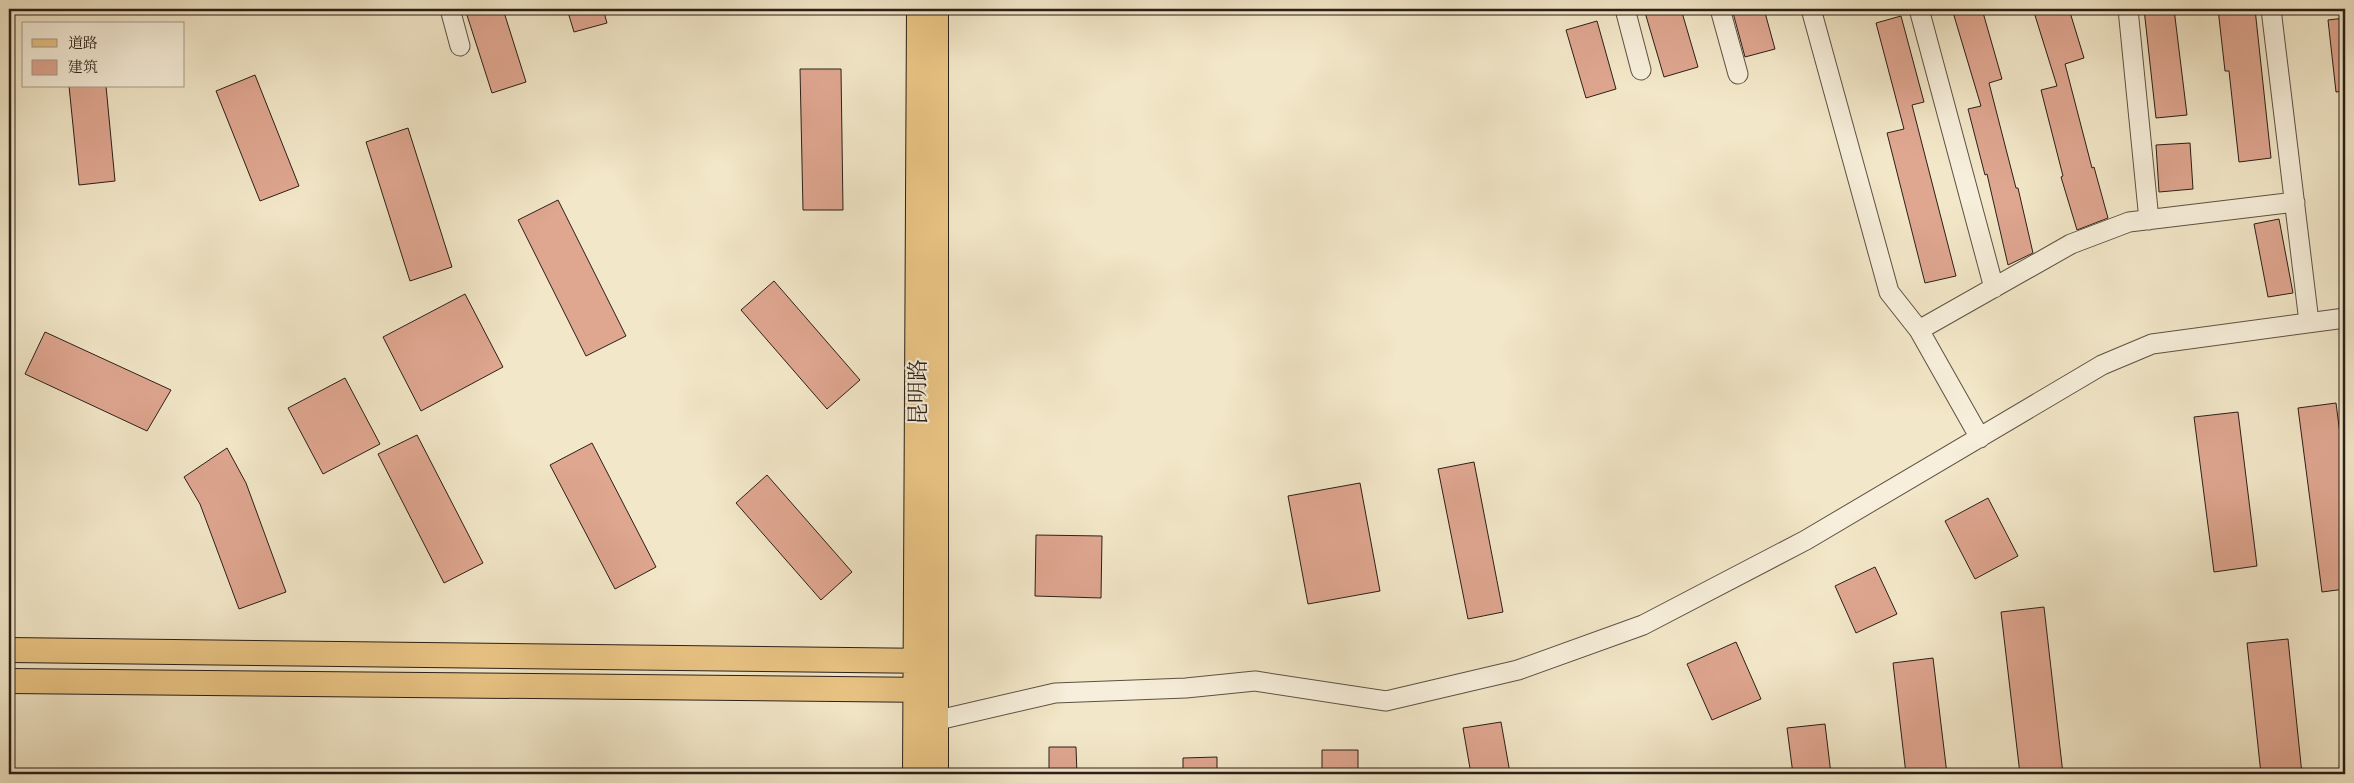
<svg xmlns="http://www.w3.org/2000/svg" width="2354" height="783" font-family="'EB Garamond','Noto Serif SC',serif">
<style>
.building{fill:#dfa690;stroke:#2b1f17}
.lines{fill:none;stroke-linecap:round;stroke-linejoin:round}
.minor-casing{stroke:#5d5143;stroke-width:21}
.major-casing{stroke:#2b1f17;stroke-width:26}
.minor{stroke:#f7efdb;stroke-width:19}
.major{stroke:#e9c484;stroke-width:24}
.labels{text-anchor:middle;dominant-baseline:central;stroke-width:4;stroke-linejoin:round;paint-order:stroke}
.street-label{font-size:22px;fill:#2b1f17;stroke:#f7efdb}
</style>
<rect width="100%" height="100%" fill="#f2e7c8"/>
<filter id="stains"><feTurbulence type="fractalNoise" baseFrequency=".004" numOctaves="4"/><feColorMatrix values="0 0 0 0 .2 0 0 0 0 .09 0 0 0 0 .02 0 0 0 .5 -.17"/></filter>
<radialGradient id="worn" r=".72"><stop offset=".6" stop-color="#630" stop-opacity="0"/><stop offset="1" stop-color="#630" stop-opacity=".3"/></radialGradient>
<path class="building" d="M465,9H503L526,82L492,93Z
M567,9H603L607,23L574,32Z
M1644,9H1681L1698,67L1664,77Z
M1732,9H1764L1775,49L1745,57Z
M1952,9H1982L2002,79L1989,83L2016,188H2018L2033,253L2008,265L1987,174L1985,175L1968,109L1981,106Z
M2033,9H2069L2084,58L2065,64L2092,168L2094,167L2108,218L2077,230L2061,177L2063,176L2041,90L2057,86Z
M2144,9H2174L2187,115L2156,118Z
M2218,9H2255L2271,158L2239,162L2229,71H2225Z
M1901,16L1924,102L1912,105L1956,276L1925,283L1887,133L1904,129L1876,23Z
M2345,18V91L2336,92L2328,20Z
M1597,21L1616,89L1586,98L1566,30Z
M800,69H841L843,210H803Z
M255,75L299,186L260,201L216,91Z
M69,86H106L115,181L79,185Z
M408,128L452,267L410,281L366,142Z
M2190,143L2193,189L2159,192L2156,145Z
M558,200L626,336L586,356L518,220Z
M2279,219L2293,293L2268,297L2254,224Z
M774,281L860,380L827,409L741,310Z
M465,294L503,367L421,411L383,337Z
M45,332L171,390L147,431L25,374Z
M345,378L380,444L323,474L288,408Z
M2336,403L2345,473V589L2322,592L2298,408Z
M2238,412L2257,566L2214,572L2194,417Z
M417,435L483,563L444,583L378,454Z
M592,443L656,567L615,589L550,465Z
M227,448L246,483L286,592L239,609L200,504L184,477Z
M1474,462L1503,612L1468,619L1438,469Z
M767,475L852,572L821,600L736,503Z
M1360,483L1380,591L1308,604L1288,496Z
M1988,498L2018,556L1975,579L1945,521Z
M1036,535L1102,536L1101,598L1035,596Z
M1875,567L1897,614L1856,633L1835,586Z
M2044,607L2063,774H2020L2001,612Z
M2288,639L2302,774H2261L2247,643Z
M1736,642L1761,699L1712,720L1687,664Z
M1933,658L1947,774H1906L1893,663Z
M1501,722L1510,773L1471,774L1463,728Z
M1825,724L1831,774H1793L1787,728Z
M1049,747H1076L1077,774H1049Z
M1322,750H1358V774H1322Z
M1217,757V774H1183V758Z"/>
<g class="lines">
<defs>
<path id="minor" d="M450,9L460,46
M1625,9L1641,70
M1720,9L1738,74
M1811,9L1889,292L1919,330L1980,438
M1919,9L1994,288
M2128,9L2149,220
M2271,9L2309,322
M1919,330L2071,244L2129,222L2295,202
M924,719L934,721L1055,693L1186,688L1255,681L1386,701L1518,670L1643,625L1806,540L2102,365L2152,344L2345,318"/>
<path id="major" d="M9,650L934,661
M9,681L934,690
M915,774L919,9
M936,774V9"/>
</defs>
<use href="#minor" class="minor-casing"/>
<use href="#major" class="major-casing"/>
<use href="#minor" class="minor"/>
<use href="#major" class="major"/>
</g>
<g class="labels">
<g class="street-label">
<text transform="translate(917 392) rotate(-90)">昆明路</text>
</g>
</g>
<rect width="2354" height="783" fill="none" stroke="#f2e7c8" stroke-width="30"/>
<rect x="10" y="10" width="2334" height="763" fill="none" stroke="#2b1f17" stroke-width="2.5"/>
<rect x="15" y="15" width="2324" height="753" fill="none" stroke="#2b1f17"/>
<rect x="22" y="22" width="162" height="65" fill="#f7efdb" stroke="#a59c8d"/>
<rect x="32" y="39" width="25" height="8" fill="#e9c484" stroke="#a59c8d"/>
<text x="68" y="48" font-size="15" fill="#2b1f17">道路</text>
<rect x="32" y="60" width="25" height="15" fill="#dfa690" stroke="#a59c8d"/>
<text x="68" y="72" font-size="15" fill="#2b1f17">建筑</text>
<rect width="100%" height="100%" filter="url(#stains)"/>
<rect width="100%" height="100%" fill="url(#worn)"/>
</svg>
